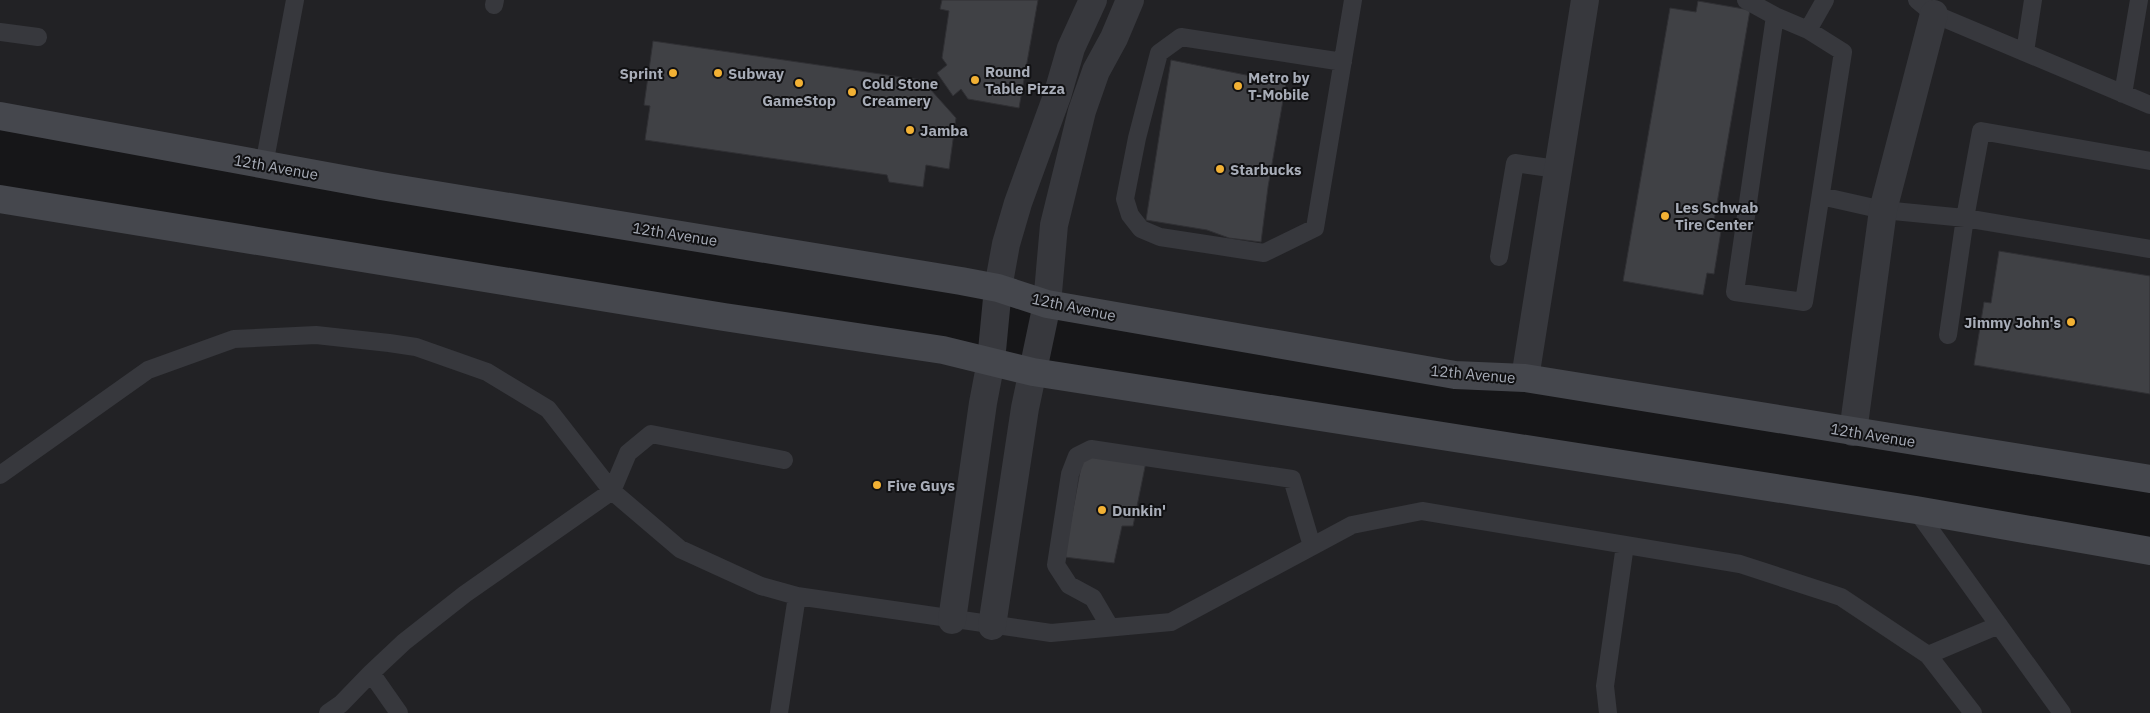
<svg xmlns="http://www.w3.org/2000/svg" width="2150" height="713" font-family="'IBM Plex Sans',sans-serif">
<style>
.built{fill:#222225}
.building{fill:#404145;stroke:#303034}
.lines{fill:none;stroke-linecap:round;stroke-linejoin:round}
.lane{stroke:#37383d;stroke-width:18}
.street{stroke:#37383d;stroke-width:28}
.secondary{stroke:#45474d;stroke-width:28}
.poi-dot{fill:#f2b134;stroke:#111113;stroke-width:2}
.labels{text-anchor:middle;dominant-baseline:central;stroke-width:4;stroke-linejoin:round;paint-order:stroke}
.poi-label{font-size:15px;font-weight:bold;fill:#a8adb8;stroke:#111113;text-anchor:start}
.street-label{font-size:15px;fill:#a8adb8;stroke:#111113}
</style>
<rect width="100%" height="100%" fill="#161618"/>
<path class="built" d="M0,0H2150V479L0,116Z
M0,199L2150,551V713H0Z"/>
<path class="building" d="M942,0H1038L1019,108L968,99L961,89L953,96L937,73L947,65L942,58L949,11L940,9Z
M1698,1L1750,10L1714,221L1722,225L1714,274L1707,273L1703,295L1623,281L1670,8L1696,12Z
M653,41L922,80L956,118L949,169L926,165L923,187L889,182L887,175L645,140L650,106L644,105Z
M1171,60L1286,83L1268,187L1261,242L1229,238L1207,230L1146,220Z
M1999,251L2150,276V394L1974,365L1984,302L1991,303Z
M1097,454L1146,462L1133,526H1122L1114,563L1064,557L1082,461Z"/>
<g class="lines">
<path class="lane" d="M1746,0L1775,16L1808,30L1825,0
M1917,0L1934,14L2150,105
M494,5L495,0
M1775,16L1735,292L1804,302L1843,52L1808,30
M0,32L38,37
M2025,52L2033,0
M1343,62L1181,37L1159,53L1137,138L1125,199L1130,215L1141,229L1160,237L1264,253L1315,228L1353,0
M2123,94L2139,0
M264,165L295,0
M1821,196L1883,210L1965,218L2150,249
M1499,257L1515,163L1557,169
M1948,335L1965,218L1981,131L2150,161
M0,475L148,370L234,339L316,335L389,343L416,347L487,372L548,409L612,491L680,549L761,586L797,596L1051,633L1171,622L1352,525L1422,511L1740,564L1841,597L1928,655L1973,713
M1916,510L2062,713
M1110,627L1093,598L1069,585L1056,565L1070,474L1077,456L1091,449L1292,479L1312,546
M1928,655L1999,625
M328,713L341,704L371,673
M399,713L371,673L404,642L465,594L612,491L628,453L651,434L784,460
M779,713L797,596
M1608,713L1605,686L1625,545"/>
<path class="street" d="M1525,378L1585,0
M1853,432L1883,210L1934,14
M952,620L983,403L991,361L998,288L1006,244L1018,203L1057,96L1071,48L1093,0
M992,626L1025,408L1047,304L1054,225L1082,111L1096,71L1114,38L1130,0"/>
<path class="secondary" d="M0,116L381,186L961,281L998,288L1047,304L1455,375L1525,378L2150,479
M0,199L724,317L943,350L1033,372L1916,510L2150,551"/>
</g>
<g class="poi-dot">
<circle cx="673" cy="73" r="5"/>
<circle cx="718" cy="73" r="5"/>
<circle cx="975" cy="80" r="5"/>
<circle cx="799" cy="83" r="5"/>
<circle cx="1238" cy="86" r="5"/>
<circle cx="852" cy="92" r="5"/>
<circle cx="910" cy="130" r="5"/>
<circle cx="1220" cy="169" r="5"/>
<circle cx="1665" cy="216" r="5"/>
<circle cx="2071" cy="322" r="5"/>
<circle cx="877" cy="485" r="5"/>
<circle cx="1102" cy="510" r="5"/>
</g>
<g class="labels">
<g class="poi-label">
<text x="985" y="71">Round<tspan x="985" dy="17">Table Pizza</tspan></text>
<text x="663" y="73" text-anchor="end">Sprint</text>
<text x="728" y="73">Subway</text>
<text x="1248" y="77">Metro by<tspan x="1248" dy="17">T-Mobile</tspan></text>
<text x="862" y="83">Cold Stone<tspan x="862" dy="17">Creamery</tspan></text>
<text x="799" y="100" text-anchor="middle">GameStop</text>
<text x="920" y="130">Jamba</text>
<text x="1230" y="169">Starbucks</text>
<text x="1675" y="207">Les Schwab<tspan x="1675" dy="17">Tire Center</tspan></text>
<text x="2061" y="322" text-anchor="end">Jimmy John's</text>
<text x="887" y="485">Five Guys</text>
<text x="1112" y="510">Dunkin'</text>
</g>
<g class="street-label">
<text transform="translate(276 167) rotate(10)">12th Avenue</text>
<text transform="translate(675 234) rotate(9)">12th Avenue</text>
<text transform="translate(1074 307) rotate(12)">12th Avenue</text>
<text transform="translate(1473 374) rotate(5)">12th Avenue</text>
<text transform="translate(1873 435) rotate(9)">12th Avenue</text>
</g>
</g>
</svg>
